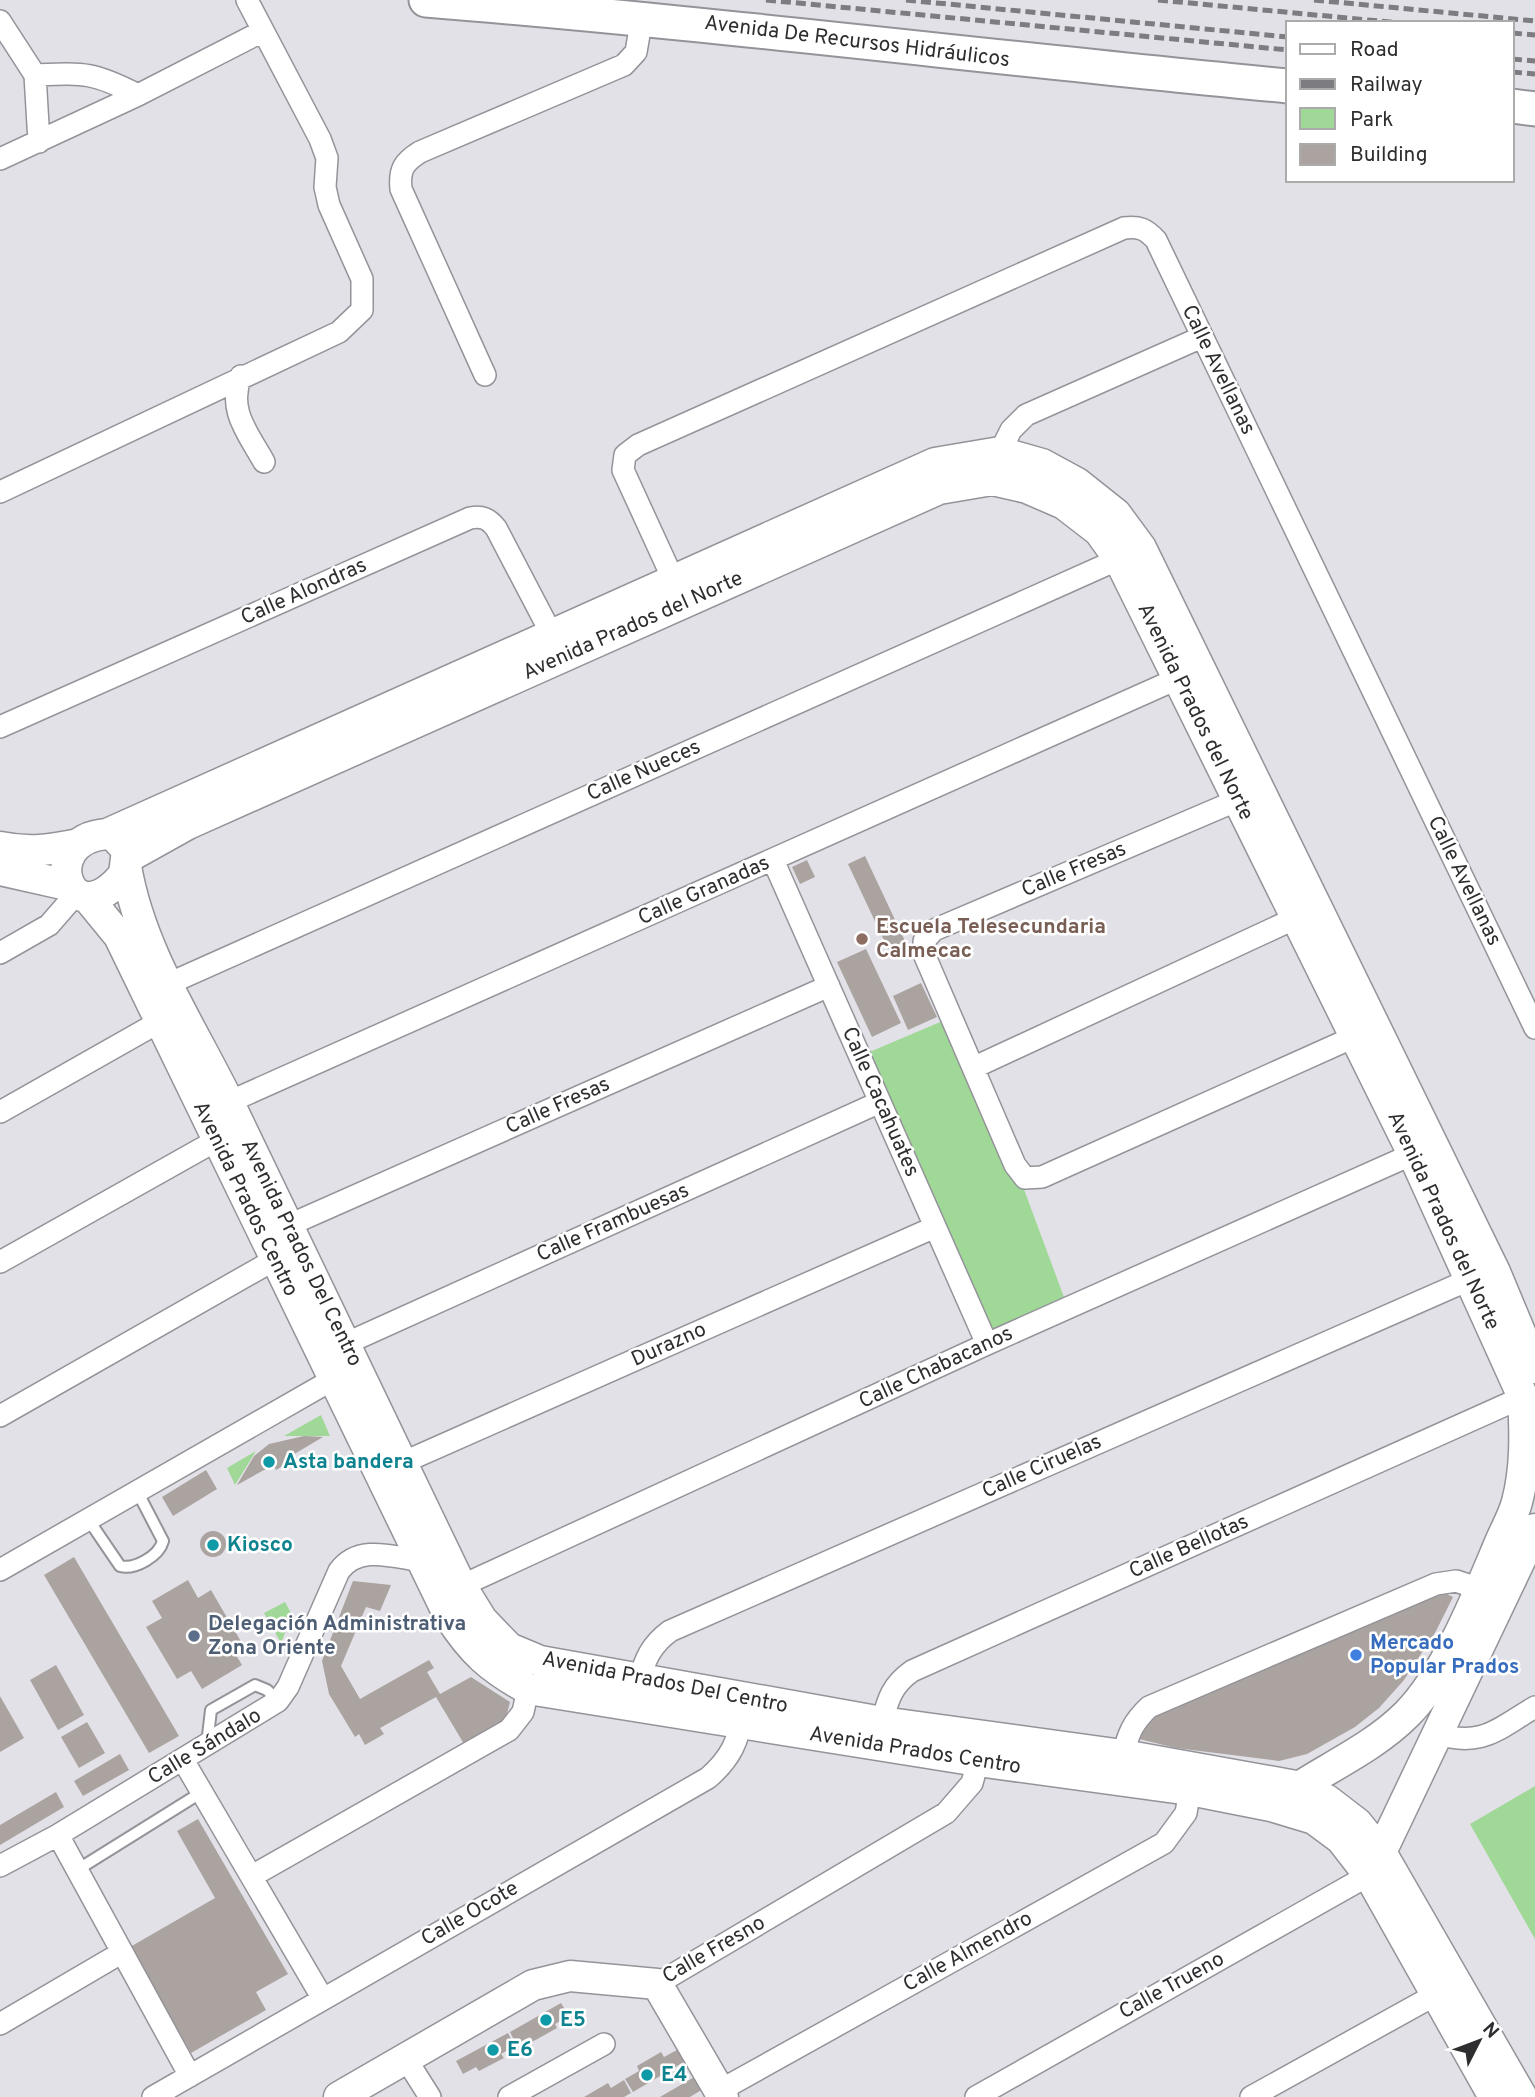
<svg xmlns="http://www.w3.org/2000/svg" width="1535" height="2097" font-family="Overpass,sans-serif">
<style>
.green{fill:#a0d897}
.building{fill:#aaa3a0}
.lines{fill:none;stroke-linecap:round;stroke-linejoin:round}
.lane-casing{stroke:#949399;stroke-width:14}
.street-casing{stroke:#949399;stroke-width:24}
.secondary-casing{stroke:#949399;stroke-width:33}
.primary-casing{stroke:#949399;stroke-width:37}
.lane{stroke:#fff;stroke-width:10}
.street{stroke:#fff;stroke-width:21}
.secondary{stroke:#fff;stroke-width:30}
.primary{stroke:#fff;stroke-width:33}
.rail{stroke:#7d7c81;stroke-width:5;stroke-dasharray:10 5;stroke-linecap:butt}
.education-dot{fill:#8d6e63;stroke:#fff;stroke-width:2.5}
.culture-dot{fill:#0f9aa8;stroke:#fff;stroke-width:2.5}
.service-dot{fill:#5c6f8a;stroke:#fff;stroke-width:2.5}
.shop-dot{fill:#3f7fe0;stroke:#fff;stroke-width:2.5}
.labels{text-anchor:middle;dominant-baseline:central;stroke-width:5;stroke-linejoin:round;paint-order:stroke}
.street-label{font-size:21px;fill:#2e2d30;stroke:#fff}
.education-label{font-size:21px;font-weight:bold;fill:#785e54;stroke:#fff;text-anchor:start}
.culture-label{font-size:21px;font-weight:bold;fill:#0d838f;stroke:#fff;text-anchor:start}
.service-label{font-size:21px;font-weight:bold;fill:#4e5e75;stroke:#fff;text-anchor:start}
.shop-label{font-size:21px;font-weight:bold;fill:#366cbe;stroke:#fff;text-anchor:start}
</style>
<rect width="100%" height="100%" fill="#e3e1e8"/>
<path class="green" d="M952,1017L1015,1165L1068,1308L987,1344L860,1056Z
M321,1415L330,1436H284Z
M256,1451L235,1485L227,1468Z
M285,1602L292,1615L281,1643L264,1613Z
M1535,1786V1939L1470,1824Z"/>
<path class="building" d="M865,856L905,941L888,949L848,864Z
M807,860L815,877L800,884L792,867Z
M866,949L901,1023L872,1037L837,962Z
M921,983L937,1017L908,1030L893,996Z
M304,1436L323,1437L291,1456L293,1460L276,1470L273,1465L237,1485L254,1456L269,1444Z
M206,1470L217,1489L173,1516L162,1497Z
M200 1544a13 13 0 1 1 26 0a13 13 0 1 1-26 0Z
M74,1557L179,1736L149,1753L44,1575Z
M188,1580L198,1598L211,1590L243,1645L233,1650L242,1665L202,1689L191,1671L177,1679L146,1627L162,1618L152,1601Z
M353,1581L391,1585L380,1611L366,1607L341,1666L360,1699L429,1660L434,1668L427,1672L440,1694L471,1677L510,1702L503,1729L467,1749L436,1697L380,1728L384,1734L365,1745L359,1734L355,1737L329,1694L322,1661Z
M1443,1592L1453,1597L1436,1631L1404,1680L1379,1708L1355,1727L1307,1754L1279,1761L1176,1748L1139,1739L1146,1718Z
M56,1665L84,1715L58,1730L30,1680Z
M0,1696L24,1738L0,1752Z
M87,1722L105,1753L79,1768L61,1737Z
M120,1754L129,1770L83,1796L74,1781Z
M56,1792L64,1807L0,1845V1825Z
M198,1819L288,1974L256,1992L266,2010L191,2053L130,1947L215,1898L177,1831Z
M561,2003L569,2016L555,2024L557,2028L532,2042L530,2037L516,2044L510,2032Z
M508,2033L515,2046L501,2054L504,2058L479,2071L476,2067L463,2074L456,2061Z
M677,2050L684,2062L633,2092L625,2079L639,2071L637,2066L661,2052L664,2057Z
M696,2076L703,2089L690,2097H660Z
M624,2080L631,2093L624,2097H584L608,2083L611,2088Z"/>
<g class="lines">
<defs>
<path id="lane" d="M88,1519L120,1566C135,1570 159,1556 163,1541L137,1491
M207,1744L211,1710L255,1685L267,1690L278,1701
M77,1870L202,1792"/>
<path id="street" d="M0,21L35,75L39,142
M35,75C85,73 93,72 138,95L263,31
M0,159L138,95
M485,375L401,189C399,169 404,162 420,152L624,65L636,52L642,17
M241,376C227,410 248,433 264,462
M1000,452L1011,430L1026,415L1202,337
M0,492L339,332L362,310V279L329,205L325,187L327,158L320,139L247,0
M673,579L623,470L625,455L638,445L1124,228C1139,226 1146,229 1156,240L1535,1028
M0,727L470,518C482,516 488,518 496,528L552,635
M1238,800L934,930L924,941V954L1015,1165L1025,1178L1042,1177L1354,1037
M773,860L987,1344
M0,953L49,925L76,894
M168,984L1119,559
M975,1067L1296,918
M229,1102L1179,678
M0,1112L159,1022
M287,1226L829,986
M0,1262L217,1140
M345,1344L880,1102
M0,1416L274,1260
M402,1463L935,1227
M0,1570L344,1373
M461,1586L987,1344L1413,1154
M639,1681C645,1659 651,1645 670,1631L1471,1279
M882,1722C888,1699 892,1685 912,1671L1523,1397
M1436,1734C1483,1747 1496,1730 1535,1707
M1123,1755C1128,1734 1133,1722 1149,1707L1436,1584L1456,1581L1480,1589
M183,1760L323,1999
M58,1835L190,2076
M0,1866L58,1835L278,1701L288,1687L339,1571C359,1544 393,1557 422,1561
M252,1876L509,1730L523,1712L528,1689
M657,1984L946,1813L972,1783L978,1761
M0,2024L121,1953
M406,2059L430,2097
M719,2091L1164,1843L1186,1813L1190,1790
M153,2097L708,1778C730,1759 740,1740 742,1711
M509,2097L604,2044
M976,2097L1369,1875
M1251,2097L1435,1995"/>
<path id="secondary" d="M107,834L935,463L1000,452L1042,464L1077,483L1116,514L1141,548L1495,1272L1535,1368
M107,834L115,837L127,850L124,874C70,942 35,839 107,834Z
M0,847C29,853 51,850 79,844
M127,858L188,824L939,489L992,480L1027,488L1064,504L1099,531L1119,559L1413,1154L1523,1397C1525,1432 1526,1468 1517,1502C1513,1517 1504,1532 1498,1547C1477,1597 1445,1676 1407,1714C1368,1753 1314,1773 1271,1806
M126,866C140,951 192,1027 229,1103C307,1264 383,1425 461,1586L482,1620L509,1648L540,1661L882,1722L1123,1755L1296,1786L1327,1800L1357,1823L1382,1854L1522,2097
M0,870L67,885
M87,897L119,936L449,1616C472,1652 490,1668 528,1689L978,1761L1190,1790L1271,1806L1314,1819L1341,1839L1369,1875L1494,2097
M1373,1869L1535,1529
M339,2097L533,1985L570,1976L657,1984L723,2097"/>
<path id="primary" d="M426,0C714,23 1001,59 1288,86
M1512,106L1535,109"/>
</defs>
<use href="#lane" class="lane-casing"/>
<use href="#street" class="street-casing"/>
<use href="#secondary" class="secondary-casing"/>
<use href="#primary" class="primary-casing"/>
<use href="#lane" class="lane"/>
<use href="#street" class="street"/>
<use href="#secondary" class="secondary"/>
<use href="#primary" class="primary"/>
<path class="rail" d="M766,0L1288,50
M906,0L1288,37
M1158,0L1400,23
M1314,0L1535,21
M1512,33L1535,35
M1512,59L1535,61
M1512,72L1535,74"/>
</g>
<circle class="education-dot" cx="862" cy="939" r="7"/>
<g class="culture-dot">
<circle cx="269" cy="1462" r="7"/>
<circle cx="213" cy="1545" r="7"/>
<circle cx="546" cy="2020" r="7"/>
<circle cx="493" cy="2050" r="7"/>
<circle cx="647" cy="2075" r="7"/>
</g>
<circle class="service-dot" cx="194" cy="1636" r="7"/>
<circle class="shop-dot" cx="1356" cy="1655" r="7"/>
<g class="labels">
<g class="street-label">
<text transform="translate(857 42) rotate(7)">Avenida De Recursos Hidráulicos</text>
<text transform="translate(1218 370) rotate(64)">Calle Avellanas</text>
<text transform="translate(304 592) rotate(-24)">Calle Alondras</text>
<text transform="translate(633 626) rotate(-24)">Avenida Prados del Norte</text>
<text transform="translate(1195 712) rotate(64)">Avenida Prados del Norte</text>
<text transform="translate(644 771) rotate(-24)">Calle Nueces</text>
<text transform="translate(1074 870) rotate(-23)">Calle Fresas</text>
<text transform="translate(1464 881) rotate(64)">Calle Avellanas</text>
<text transform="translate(704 891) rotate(-24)">Calle Granadas</text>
<text transform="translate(880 1102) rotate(66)">Calle Cacahuates</text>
<text transform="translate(558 1106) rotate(-24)">Calle Fresas</text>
<text transform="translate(245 1199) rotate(64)">Avenida Prados Centro</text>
<text transform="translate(1443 1221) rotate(65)">Avenida Prados del Norte</text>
<text transform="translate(613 1223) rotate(-24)">Calle Frambuesas</text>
<text transform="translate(301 1253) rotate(64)">Avenida Prados Del Centro</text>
<text transform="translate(669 1345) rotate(-24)">Durazno</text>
<text transform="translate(936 1368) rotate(-25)">Calle Chabacanos</text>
<text transform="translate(1042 1467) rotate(-24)">Calle Ciruelas</text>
<text transform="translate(1189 1547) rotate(-24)">Calle Bellotas</text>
<text transform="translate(665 1683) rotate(11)">Avenida Prados Del Centro</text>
<text transform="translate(205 1747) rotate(-31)">Calle Sándalo</text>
<text transform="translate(915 1751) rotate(9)">Avenida Prados Centro</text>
<text transform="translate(470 1914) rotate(-30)">Calle Ocote</text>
<text transform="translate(714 1950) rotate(-30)">Calle Fresno</text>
<text transform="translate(968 1952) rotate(-29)">Calle Almendro</text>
<text transform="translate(1172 1986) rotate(-29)">Calle Trueno</text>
</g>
<g class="education-label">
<text x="876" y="927">Escuela Telesecundaria<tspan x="876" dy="24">Calmecac</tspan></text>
</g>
<g class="culture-label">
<text x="283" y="1462">Asta bandera</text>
<text x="227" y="1545">Kiosco</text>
<text x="560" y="2020">E5</text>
<text x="507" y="2050">E6</text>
<text x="661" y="2075">E4</text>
</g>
<g class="service-label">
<text x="208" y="1624">Delegación Administrativa<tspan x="208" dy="24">Zona Oriente</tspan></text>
</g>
<g class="shop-label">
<text x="1370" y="1643">Mercado<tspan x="1370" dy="24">Popular Prados</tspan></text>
</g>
</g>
<rect x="1286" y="21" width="228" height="161" fill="#ffffff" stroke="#ababac" stroke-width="2"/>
<rect x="1300" y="44" width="35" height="10" fill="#ffffff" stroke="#ababac" stroke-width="2"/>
<text x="1350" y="56" font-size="21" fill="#2e2d30">Road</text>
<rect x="1300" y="79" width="35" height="10" fill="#7d7c81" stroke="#ababac" stroke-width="2"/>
<text x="1350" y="91" font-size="21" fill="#2e2d30">Railway</text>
<rect x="1300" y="108" width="35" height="21" fill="#a0d897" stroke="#ababac" stroke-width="2"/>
<text x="1350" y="126" font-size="21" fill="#2e2d30">Park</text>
<rect x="1300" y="144" width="35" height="21" fill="#aaa3a0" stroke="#ababac" stroke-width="2"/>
<text x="1350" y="161" font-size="21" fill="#2e2d30">Building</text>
<g transform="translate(1479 2041) rotate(48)" stroke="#ffffff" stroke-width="5" paint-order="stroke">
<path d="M0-5L12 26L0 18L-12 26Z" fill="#2e2d30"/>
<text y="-10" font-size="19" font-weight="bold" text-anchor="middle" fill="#2e2d30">N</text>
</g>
</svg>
